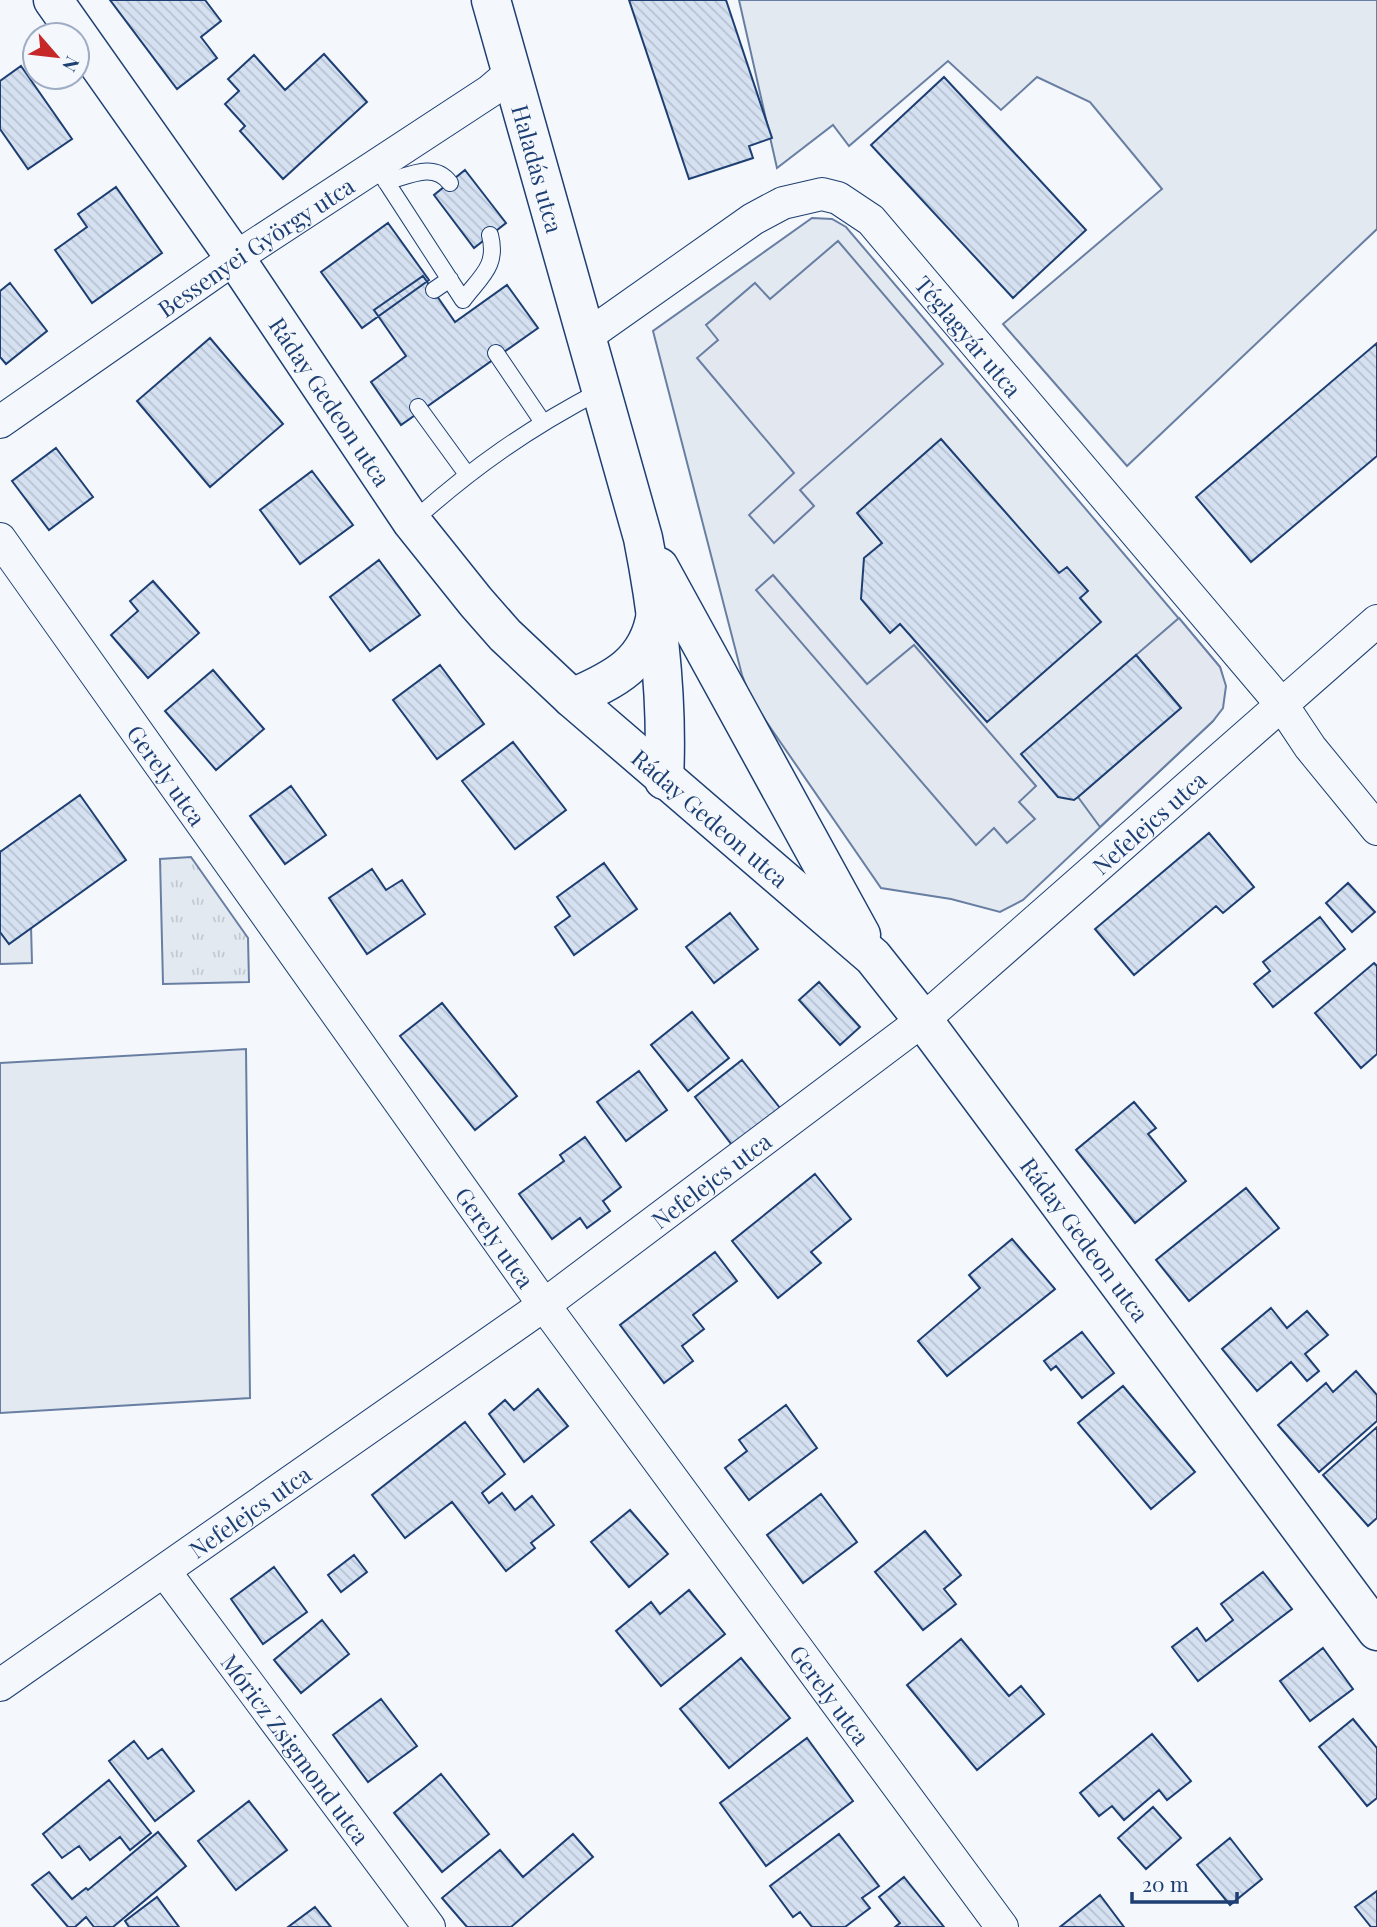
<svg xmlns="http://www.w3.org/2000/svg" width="1377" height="1927" font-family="'Playfair Display',serif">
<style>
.green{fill:#e3e9f0;stroke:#687fa3;stroke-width:2}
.park{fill:url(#park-tufts);stroke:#687fa3;stroke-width:2}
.parking{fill:#e3e8f0;stroke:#687fa3;stroke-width:2}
.building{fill:url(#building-back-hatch);stroke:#1d3f73;stroke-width:2}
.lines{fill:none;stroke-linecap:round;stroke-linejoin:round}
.lane-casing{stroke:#1d3f73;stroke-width:18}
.street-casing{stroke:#1d3f73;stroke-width:34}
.secondary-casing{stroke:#1d3f73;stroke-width:41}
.lane{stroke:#f4f7fb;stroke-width:16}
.street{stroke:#f4f7fb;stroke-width:32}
.secondary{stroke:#f4f7fb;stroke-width:38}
.labels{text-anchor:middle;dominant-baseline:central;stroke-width:5;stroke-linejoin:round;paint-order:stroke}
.street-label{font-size:23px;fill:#1d3f73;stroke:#f4f7fb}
</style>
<defs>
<pattern id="park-tufts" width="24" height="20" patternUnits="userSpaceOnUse" patternTransform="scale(1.75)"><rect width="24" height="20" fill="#e3e9f0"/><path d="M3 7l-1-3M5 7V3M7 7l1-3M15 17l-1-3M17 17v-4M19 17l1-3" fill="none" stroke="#c2c9d1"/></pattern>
<pattern id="building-back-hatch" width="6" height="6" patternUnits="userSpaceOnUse" patternTransform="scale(1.75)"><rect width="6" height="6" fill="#d5e0f0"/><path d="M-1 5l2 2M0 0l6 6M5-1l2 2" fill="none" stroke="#b6c1d1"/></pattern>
</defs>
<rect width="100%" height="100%" fill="#f4f7fb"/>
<path class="green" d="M739,0H1377V229L1127,466L1003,324L1162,189L1090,102L1037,77L1001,110L948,61L849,146L833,125L777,168Z
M812,218L832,219L846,227L1220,667C1227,688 1226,703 1213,721L1023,900L1000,912L951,899L881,888L752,701L742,675L653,331Z
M29,850L32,963L0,964V851Z
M246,1049L250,1398L0,1413V1063Z"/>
<path class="park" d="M191,857L248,938L249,982L163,984L160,859Z"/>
<path class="parking" d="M838,241L943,364L800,490L814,506L774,543L749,515L794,473L697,358L718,340L706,325L755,283L770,299Z
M773,575L867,684L914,645L1036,786L1019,802L1035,819L1007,843L994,828L976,845L756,590Z
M1179,618L1220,667L1226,686L1223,708L1213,721L1100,827L1078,797L1181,708L1136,655Z"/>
<path class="building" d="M110,0H205L221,21L201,37L217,58L177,89Z
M629,0H726L772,138L749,146L753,158L689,179Z
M324,54L367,102L283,179L240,131L245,126L225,104L239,91L228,79L254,55L285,90Z
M21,66L72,139L28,169L0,129V81Z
M944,77L1086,230L1013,298L871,145Z
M465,170L506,223L474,248L434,195Z
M116,187L162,253L92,303L55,250L87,227L78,214Z
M388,223L429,280L362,328L321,272Z
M423,276L455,322L507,285L538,328L401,425L371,382L406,356L374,310Z
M10,283L47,331L6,364L0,357V291Z
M210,338L283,424L210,487L137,401Z
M1377,343V456L1251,562L1196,497Z
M941,439L1059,573L1067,567L1088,591L1080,598L1101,622L987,722L900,624L890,633L861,599L864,558L882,543L857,513Z
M56,448L93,497L49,530L12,481Z
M312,471L353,525L300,564L260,510Z
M379,560L420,615L370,651L330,597Z
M153,581L199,633L148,678L111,635L138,611L130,601Z
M1136,655L1181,708L1078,797L1074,800L1058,797L1021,754Z
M440,665L484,724L437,759L393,700Z
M213,670L264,729L216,770L165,711Z
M513,742L566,810L515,849L462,781Z
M291,786L326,835L285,864L250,816Z
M80,795L126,860L9,944L0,932V852Z
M1209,833L1254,887L1223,913L1216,906L1134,975L1095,929Z
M604,863L637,909L574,955L555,927L570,916L557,897Z
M372,869L386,890L402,880L425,914L367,954L329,898Z
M1348,883L1375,912L1352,932L1326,903Z
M730,913L758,949L714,983L686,947Z
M1320,917L1345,949L1273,1007L1254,984L1270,971L1263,962Z
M1374,963L1377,966V1054L1361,1068L1315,1013Z
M819,982L860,1027L840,1045L799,1000Z
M442,1003L517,1096L475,1130L400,1036Z
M692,1012L729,1058L688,1091L651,1045Z
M742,1060L780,1108L732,1145L695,1097Z
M639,1071L667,1110L626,1141L597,1102Z
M1134,1102L1156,1128L1148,1134L1186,1181L1135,1223L1076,1150Z
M585,1137L621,1187L603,1201L610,1211L587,1228L580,1218L552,1239L519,1194L564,1161L560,1155Z
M815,1174L851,1219L811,1252L821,1263L778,1298L732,1241Z
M1246,1188L1279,1228L1189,1301L1156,1260Z
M1012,1239L1055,1289L947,1376L918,1341L980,1288L969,1275Z
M715,1252L737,1281L693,1315L704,1329L682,1346L693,1361L664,1383L620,1325Z
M1271,1308L1287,1328L1307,1311L1328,1335L1305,1354L1319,1371L1307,1381L1291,1362L1257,1391L1222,1349Z
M1082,1332L1114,1373L1082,1398L1056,1366L1051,1370L1044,1361Z
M1356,1371L1377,1395V1421L1319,1472L1278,1425L1326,1383L1333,1392Z
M1123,1386L1195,1472L1151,1509L1078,1423Z
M538,1389L568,1426L524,1462L489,1414L505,1400L514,1410Z
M786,1405L817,1448L749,1500L725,1468L747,1451L739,1440Z
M465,1422L505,1474L482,1493L489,1503L502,1493L515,1510L532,1496L554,1525L531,1543L535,1548L506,1571L452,1502L405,1538L372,1495Z
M1377,1427V1518L1368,1526L1323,1475Z
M821,1494L857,1542L803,1583L767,1535Z
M630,1510L668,1554L629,1587L591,1542Z
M925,1531L961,1575L944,1589L956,1604L923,1630L875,1572Z
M354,1555L367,1572L341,1592L328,1575Z
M274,1567L307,1612L263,1644L231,1599Z
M1263,1572L1292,1609L1198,1681L1172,1647L1197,1628L1206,1641L1233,1620L1221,1604Z
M689,1590L725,1634L661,1686L616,1631L651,1602L660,1614Z
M322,1620L349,1654L301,1693L274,1660Z
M961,1639L1009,1696L1021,1686L1044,1714L977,1770L907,1685Z
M1323,1648L1353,1689L1310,1721L1280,1681Z
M741,1658L790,1718L729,1768L680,1709Z
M381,1699L417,1746L368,1782L333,1735Z
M1353,1719L1377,1748V1798L1367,1806L1319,1747Z
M1152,1734L1191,1781L1167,1800L1159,1790L1124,1820L1112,1806L1099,1816L1080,1793Z
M807,1738L853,1801L766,1866L720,1803Z
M134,1741L148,1759L162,1749L194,1791L155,1821L109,1761Z
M441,1774L489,1834L442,1872L394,1813Z
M109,1780L151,1833L130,1850L120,1837L90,1860L79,1846L62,1858L43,1834Z
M249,1801L287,1850L236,1890L198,1841Z
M1153,1807L1181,1838L1146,1869L1118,1838Z
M158,1832L186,1866L113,1927H94L86,1917L75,1927H68L32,1885L49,1872L72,1899L86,1888L88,1890Z
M573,1834L593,1857L511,1927H467L442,1898L500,1850L523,1877Z
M839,1834L879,1886L862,1898L870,1908L845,1927H812L800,1912L793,1917L770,1886Z
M1230,1838L1262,1879L1230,1905L1197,1865Z
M904,1877L944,1927H895L900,1923L879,1897Z
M1377,1891V1927H1371L1355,1907Z
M1100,1895L1124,1927H1060Z
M157,1897L179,1927H129L125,1921Z
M315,1907L331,1927H288Z"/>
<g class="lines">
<defs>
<path id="lane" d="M376,166L463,300C481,276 498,266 490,235
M386,182C408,176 434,161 450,183
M434,290L450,279
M496,353L542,421
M418,407L466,473
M412,522C473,467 529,428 602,390"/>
<g id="street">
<path id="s1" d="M587,336L753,219L783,203L822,194L838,198L871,220L1282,705L1310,747L1377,829"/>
<path id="s2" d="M0,422L235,258L490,91L511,73"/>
<path id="s3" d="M0,539L544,1305L1002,1927"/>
<path id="s4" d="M165,1572L429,1927"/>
<path id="s5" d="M0,1685L544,1305L923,1020L1377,621"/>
</g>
<g id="secondary">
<path id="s6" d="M53,0L235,258L412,522L476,602L505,635L572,698L873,957L923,1020L1377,1631"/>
<path id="s7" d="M491,0L643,538C659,619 668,697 664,780"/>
<path d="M659,567L861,935"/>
<path d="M572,698C614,680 649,663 656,613"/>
</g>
</defs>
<use href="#lane" class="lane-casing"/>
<use href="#street" class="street-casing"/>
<use href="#secondary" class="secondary-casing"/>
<use href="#lane" class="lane"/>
<use href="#street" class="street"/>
<use href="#secondary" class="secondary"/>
</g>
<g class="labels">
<g class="street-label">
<text stroke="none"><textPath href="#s7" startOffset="175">Haladás utca</textPath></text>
<text stroke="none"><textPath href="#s2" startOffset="310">Bessenyei György utca</textPath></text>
<text stroke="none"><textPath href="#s1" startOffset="485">Téglagyár utca</textPath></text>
<text stroke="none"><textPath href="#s6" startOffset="488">Ráday Gedeon utca</textPath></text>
<text stroke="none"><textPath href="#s3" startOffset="289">Gerely utca</textPath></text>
<text stroke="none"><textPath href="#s6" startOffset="1055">Ráday Gedeon utca</textPath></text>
<text stroke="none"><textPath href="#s5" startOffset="1438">Nefelejcs utca</textPath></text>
<text stroke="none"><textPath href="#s5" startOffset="872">Nefelejcs utca</textPath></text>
<text stroke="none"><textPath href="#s3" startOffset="856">Gerely utca</textPath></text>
<text stroke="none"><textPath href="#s6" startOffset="1622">Ráday Gedeon utca</textPath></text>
<text stroke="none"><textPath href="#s5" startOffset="304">Nefelejcs utca</textPath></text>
<text stroke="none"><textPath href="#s3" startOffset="1423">Gerely utca</textPath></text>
<text stroke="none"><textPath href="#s4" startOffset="220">Móricz Zsigmond utca</textPath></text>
</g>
</g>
<g transform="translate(56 56) rotate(118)"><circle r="33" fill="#f4f7fb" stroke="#9eadc5" stroke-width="2"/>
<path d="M0-5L12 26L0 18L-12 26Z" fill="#c62828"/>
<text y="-10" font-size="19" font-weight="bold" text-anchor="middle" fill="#1d3f73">N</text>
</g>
<path d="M1132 1892v10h105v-10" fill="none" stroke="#1d3f73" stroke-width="3.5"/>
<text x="1142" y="1892" font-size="21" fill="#1d3f73" stroke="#f4f7fb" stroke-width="5" paint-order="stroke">20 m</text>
</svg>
